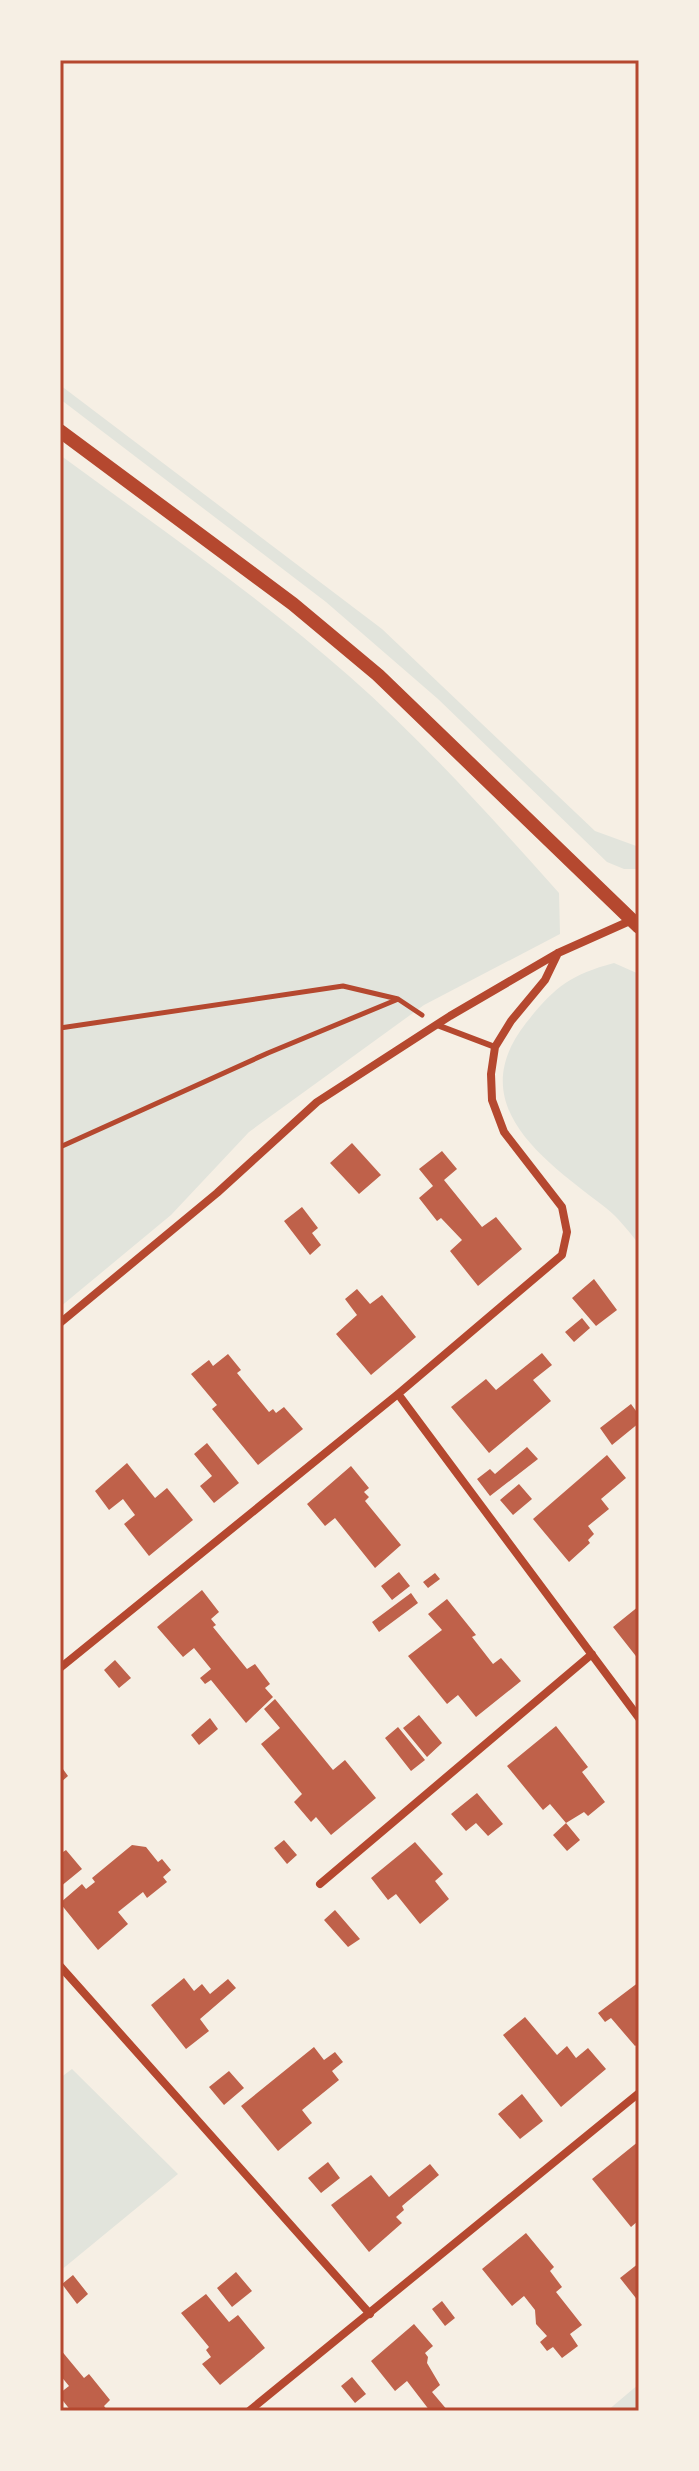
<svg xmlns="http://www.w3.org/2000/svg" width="699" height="2471" font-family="Jost,sans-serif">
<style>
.green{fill:#e2e4dc}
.building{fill:#bf614a}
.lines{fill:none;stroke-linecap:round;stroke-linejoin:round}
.path{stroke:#b5482f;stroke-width:5}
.service{stroke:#b5482f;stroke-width:6}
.minor{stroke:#b5482f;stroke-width:8}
.tertiary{stroke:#b5482f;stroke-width:14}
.neatline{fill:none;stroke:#b5482f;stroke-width:3}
</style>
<rect width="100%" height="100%" fill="#f6efe4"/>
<path class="green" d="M60,385L382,629L595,831L639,847V869H624L607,862L438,699L326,602L60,399Z
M60,455C158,527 258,596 349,676C425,743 492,818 559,893L560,934L424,1005L249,1132L171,1215L60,1307Z
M614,963L639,974V1244C629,1232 618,1217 606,1208C547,1162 461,1106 526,1023C554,988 569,975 614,963Z
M72,2069L178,2174L60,2271V2078Z
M639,2384V2411H607Z"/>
<path class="building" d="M352,1143L381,1175L359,1194L330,1163Z
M442,1151L457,1169L444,1180L482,1227L496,1217L522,1249L478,1286L450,1251L462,1240L441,1218L437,1221L419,1198L433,1186L419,1169Z
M302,1207L318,1228L312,1233L321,1245L310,1255L284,1221Z
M594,1279L617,1310L596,1326L572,1298Z
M357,1289L370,1304L382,1295L416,1337L371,1375L336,1334L357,1315L345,1299Z
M582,1318L590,1328L574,1342L565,1332Z
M542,1353L552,1365L533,1380L551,1401L489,1453L451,1407L486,1379L496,1390Z
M228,1354L241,1370L237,1373L269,1412L273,1409L276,1413L284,1407L303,1429L258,1465L212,1409L217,1405L191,1374L209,1360L213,1366Z
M631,1404L639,1415V1423L612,1445L600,1428Z
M207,1443L239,1483L214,1503L200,1486L212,1476L194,1454Z
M527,1447L538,1459L490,1496L477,1479L490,1469L495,1474Z
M607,1455L626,1478L601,1499L609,1509L588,1526L594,1534L588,1540L590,1543L569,1562L533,1519Z
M127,1463L155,1498L167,1488L193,1520L149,1556L124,1524L135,1515L123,1499L109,1510L95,1491Z
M351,1466L369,1488L364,1492L369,1497L365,1501L401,1545L375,1568L335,1518L325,1526L307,1504Z
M519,1484L532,1499L513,1515L500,1500Z
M399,1572L410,1586L392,1600L381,1586Z
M435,1573L440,1579L428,1588L423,1582Z
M202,1590L219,1612L211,1619L216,1625L213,1627L247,1669L255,1664L270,1684L265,1688L273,1697L246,1723L211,1680L205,1684L200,1678L211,1669L194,1648L183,1657L157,1627Z
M411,1593L418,1603L379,1632L372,1622Z
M447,1599L476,1635L472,1637L493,1664L501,1658L521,1681L476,1717L458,1695L447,1704L408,1656L442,1630L428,1614Z
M639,1606V1660L613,1627Z
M115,1660L131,1678L119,1688L104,1670Z
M275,1699L333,1770L345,1760L376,1798L331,1835L316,1817L311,1822L294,1802L302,1794L261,1744L280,1728L264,1709Z
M419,1715L442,1743L427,1757L403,1728Z
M210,1718L218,1729L199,1745L191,1735Z
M556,1726L588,1767L582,1772L605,1802L588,1816L584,1812L566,1823L580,1840L567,1851L553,1835L566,1823L550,1804L543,1810L507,1766Z
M398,1727L425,1760L411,1771L385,1738Z
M60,1765L68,1776L60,1783Z
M477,1793L503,1824L488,1836L476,1823L466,1831L451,1814Z
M284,1840L297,1855L287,1864L274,1848Z
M415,1842L443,1874L435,1881L449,1899L420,1924L396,1894L388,1900L371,1878Z
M132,1845L146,1847L158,1862L162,1859L171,1870L163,1877L167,1882L147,1898L143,1892L118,1912L128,1924L98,1950L60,1903L82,1884L86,1889L95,1882L92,1878Z
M66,1850L82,1869L60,1887V1854Z
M335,1910L360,1939L348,1947L324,1920Z
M184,1978L194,1991L202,1984L210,1994L228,1979L236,1988L200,2019L209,2031L186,2049L151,2005Z
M639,1982V2043L635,2046L611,2018L605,2022L598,2013Z
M525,2017L557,2055L567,2046L576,2058L588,2048L606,2069L561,2107L503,2035Z
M314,2047L324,2060L335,2052L343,2062L332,2071L339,2080L302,2110L312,2123L278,2151L241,2106Z
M229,2071L244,2088L224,2105L209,2087Z
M522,2094L543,2121L520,2139L498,2114Z
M639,2141V2220L631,2227L592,2179Z
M328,2162L340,2178L321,2193L308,2178Z
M430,2164L439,2175L402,2206L404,2210L396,2217L402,2223L369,2252L331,2205L371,2175L389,2197Z
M526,2233L554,2267L550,2271L562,2287L556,2292L582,2325L570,2334L578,2346L562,2358L553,2347L547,2351L540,2342L547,2336L536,2324L535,2310L524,2296L512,2306L482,2269Z
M639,2263V2302L620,2278Z
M236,2272L252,2291L232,2307L217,2288Z
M73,2275L88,2294L77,2304L62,2284Z
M206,2294L229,2322L238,2315L265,2348L220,2385L202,2364L211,2357L206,2350L209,2347L181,2313Z
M442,2301L455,2318L445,2326L432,2309Z
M414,2324L433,2346L425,2353L428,2357L427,2363L440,2385L432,2392L448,2411H430L407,2381L395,2391L371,2361Z
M60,2349L84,2378L89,2374L110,2400L104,2406L108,2411H71L60,2397V2393L69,2386L60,2375Z
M352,2377L366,2394L355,2403L341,2386Z"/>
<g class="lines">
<path class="path" d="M60,1028L343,986L398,999L422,1015
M60,1147L268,1053L396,1000"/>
<path class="service" d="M437,1025L495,1047"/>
<path class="minor" d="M60,1323L217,1193L317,1102L450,1016L558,953L632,920
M398,1394L639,1718
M60,1668L398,1394L562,1255L567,1232L562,1207L504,1132L492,1100L491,1074L495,1047L511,1021L545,980L558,953
M320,1884L592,1654
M60,1966L370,2314
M249,2411L639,2093"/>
<path class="tertiary" d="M60,431L293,604L378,675L639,927"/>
</g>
<rect width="699" height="2471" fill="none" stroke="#f6efe4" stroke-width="124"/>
<rect x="62" y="62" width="575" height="2347" class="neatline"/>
</svg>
